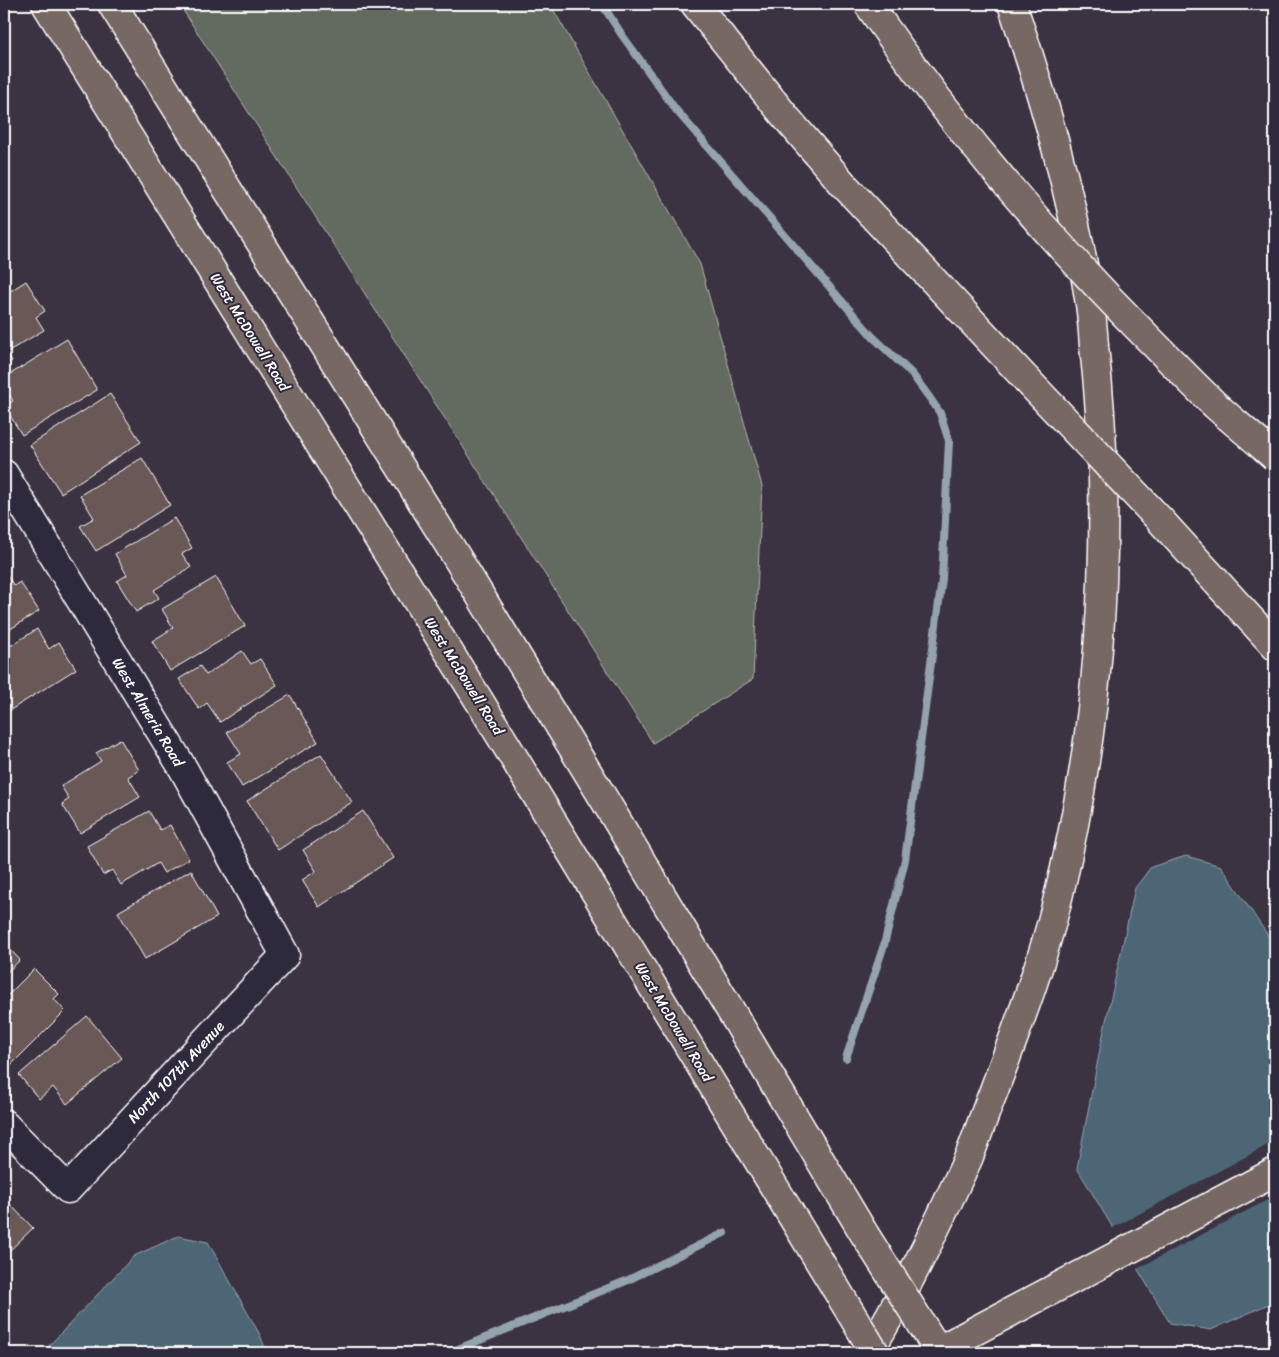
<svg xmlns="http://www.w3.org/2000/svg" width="1279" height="1357" font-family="Sriracha,sans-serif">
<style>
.green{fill:#646b5e;stroke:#b2b5ae}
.water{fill:#4d6676;stroke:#94a3ad}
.pier{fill:#3b3342}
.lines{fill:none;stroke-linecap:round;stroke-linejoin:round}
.stream{stroke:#94a3ad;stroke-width:8}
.building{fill:#695857;stroke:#fff}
.minor-casing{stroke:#fff;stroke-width:31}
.primary-casing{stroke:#fff;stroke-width:31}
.motorway-casing{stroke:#fff;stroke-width:31}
.minor{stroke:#2f2a3d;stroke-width:28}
.primary{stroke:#776864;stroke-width:28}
.motorway{stroke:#776864;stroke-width:28}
.primary-bridge-casing{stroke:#fff;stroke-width:31;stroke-linecap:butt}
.motorway-bridge-casing{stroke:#fff;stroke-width:31;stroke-linecap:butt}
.primary-bridge{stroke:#776864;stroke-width:28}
.motorway-bridge{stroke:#776864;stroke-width:28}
.labels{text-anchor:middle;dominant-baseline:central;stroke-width:4;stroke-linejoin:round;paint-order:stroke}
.street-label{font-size:15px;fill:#fff;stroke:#2f2a3d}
</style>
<rect width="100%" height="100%" fill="#3b3342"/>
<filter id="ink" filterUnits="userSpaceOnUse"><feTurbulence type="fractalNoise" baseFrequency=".02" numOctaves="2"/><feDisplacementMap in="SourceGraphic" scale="10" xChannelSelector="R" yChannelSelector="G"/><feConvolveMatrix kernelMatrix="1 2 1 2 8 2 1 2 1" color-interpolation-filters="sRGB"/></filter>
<g filter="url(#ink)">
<path class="green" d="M179,4H550L700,264L762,486L753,679L653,743Z"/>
<path class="water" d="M1186,856L1221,866L1275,946V1301L1211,1330L1170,1323L1077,1168L1101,1044L1135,888L1151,867Z
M178,1236L208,1242L260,1335L267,1353H42L134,1256Z"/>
<path class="pier" d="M1275,1141V1196L1135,1270L1111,1229Z"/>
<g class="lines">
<path class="stream" d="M602,4L622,35L676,110L873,337L912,374L929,397L940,413L949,441L942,579L905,860L884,945L846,1058
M448,1353L626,1281L724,1233"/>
</g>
<path class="building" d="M26,281L45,311L36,317L44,330L7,352L12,361L4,366V295Z
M67,339L97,390L22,435L4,406L13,401L4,385V378Z
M110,394L141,442L61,493L30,445Z
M142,458L170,505L96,551L80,526L94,518L80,495Z
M174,518L192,548L182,554L191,567L154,590L159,598L136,612L117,581L127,575L115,554Z
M4,571L14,586L20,582L39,611L4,633Z
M216,577L245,626L170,671L152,641L173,628L162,609Z
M37,629L49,649L59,642L76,669L4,714V650Z
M242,651L251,664L260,659L277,685L220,722L207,703L199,709L179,679L200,666L206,675Z
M290,695L318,742L242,787L227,762L241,754L227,732Z
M120,739L139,770L128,777L140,797L80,833L62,804L69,799L61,786L101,761L96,753Z
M321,754L352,802L278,850L247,801Z
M149,811L160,830L170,825L189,859L164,873L158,863L121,885L112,870L103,875L87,846Z
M363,811L393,858L319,907L302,880L316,871L303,850Z
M191,870L217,917L145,959L118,912Z
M4,943L20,960L4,975Z
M34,969L59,994L54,999L65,1011L8,1068L4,1064V999Z
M87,1016L122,1058L67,1104L53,1087L39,1099L19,1075Z
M4,1198L33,1228L4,1256Z"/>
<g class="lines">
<defs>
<path id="minor" d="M4,474L184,770L285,955L68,1189L4,1124"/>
<path id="primary" d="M46,4L480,702L835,1287
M112,4L459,561L604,799L865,1235
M695,4L784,115L844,185L1026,379
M1161,521L1275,646"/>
<path id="motorway" d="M868,1353C896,1307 921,1259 944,1210C952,1193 960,1176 968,1159C977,1137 984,1115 993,1093C1016,1031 1040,970 1056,906C1091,766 1106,623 1103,480C1102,435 1099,390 1094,346C1093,332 1092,318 1090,304C1074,202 1045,101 1012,4"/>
</defs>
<use href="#minor" class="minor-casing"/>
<use href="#primary" class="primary-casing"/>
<use href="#motorway" class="motorway-casing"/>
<use href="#minor" class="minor"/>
<use href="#primary" class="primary"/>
<use href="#motorway" class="motorway"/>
<defs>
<path id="primary-bridge" d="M1026,379L1161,521
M865,1235L931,1339
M835,1287L875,1353"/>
<path id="motorway-bridge" d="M868,4C951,123 1045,235 1148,338C1170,360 1192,383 1215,405C1234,422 1255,439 1275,457
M933,1353L1275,1172"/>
</defs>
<use href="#primary-bridge" class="primary-bridge-casing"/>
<use href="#motorway-bridge" class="motorway-bridge-casing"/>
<use href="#primary-bridge" class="primary-bridge"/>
<use href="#motorway-bridge" class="motorway-bridge"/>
</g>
</g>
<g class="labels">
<g class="street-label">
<text transform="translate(250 332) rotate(58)">West McDowell Road</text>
<text transform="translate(464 676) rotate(58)">West McDowell Road</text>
<text transform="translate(148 712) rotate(59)">West Almeria Road</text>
<text transform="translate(674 1022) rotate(59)">West McDowell Road</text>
<text transform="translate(176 1072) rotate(-47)">North 107th Avenue</text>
</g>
</g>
<rect width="1279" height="1357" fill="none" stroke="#2f2a3d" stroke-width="20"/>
<rect x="10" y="10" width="1259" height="1337" fill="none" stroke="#fff" stroke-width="2" filter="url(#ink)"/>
</svg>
